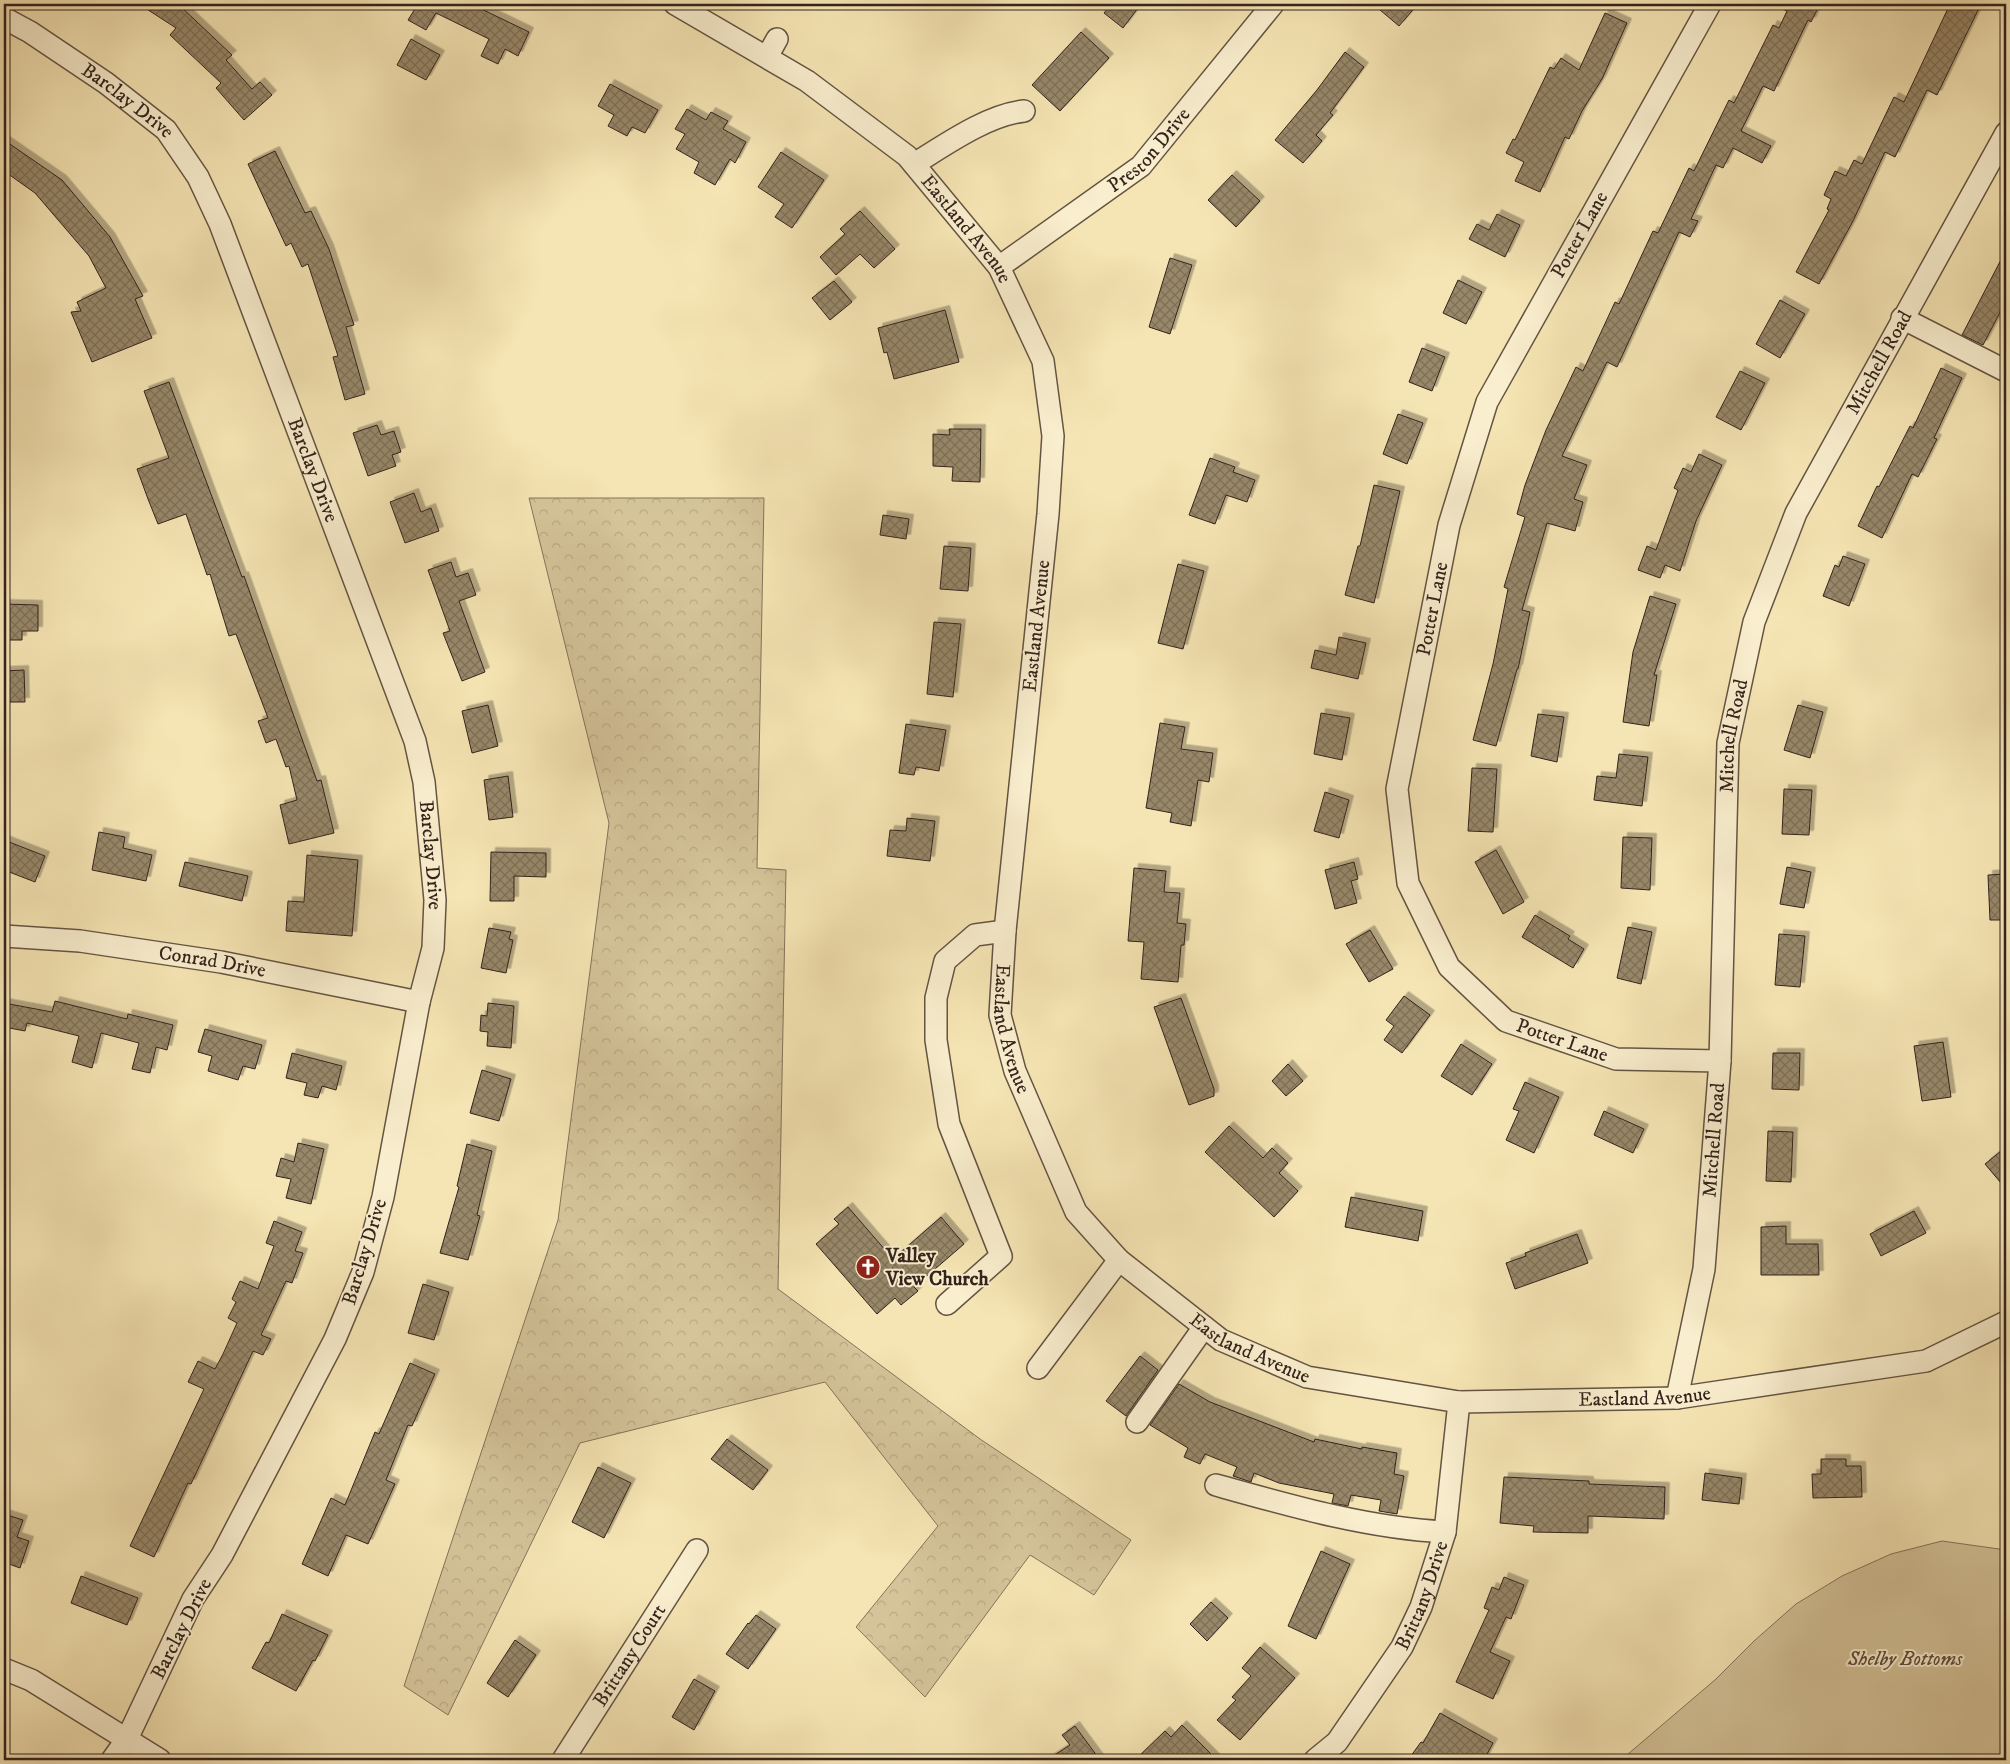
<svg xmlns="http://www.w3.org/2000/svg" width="2010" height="1764" font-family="'IM FELL DW Pica',serif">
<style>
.forest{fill:url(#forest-crowns);stroke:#84745b}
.park{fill:#d5c49a;stroke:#84745b}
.building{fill:url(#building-cross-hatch);stroke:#33231c;filter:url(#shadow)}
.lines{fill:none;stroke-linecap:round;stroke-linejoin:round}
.minor-casing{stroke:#645442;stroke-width:24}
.minor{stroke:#f9eece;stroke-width:21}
.labels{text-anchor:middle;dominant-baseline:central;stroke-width:4;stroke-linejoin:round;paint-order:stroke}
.street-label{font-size:20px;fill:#33231c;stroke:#f9eece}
.poi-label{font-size:20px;font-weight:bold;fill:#33231c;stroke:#f9eece;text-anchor:start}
.park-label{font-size:20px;font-style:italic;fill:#5c4b3c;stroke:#f9eece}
</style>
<defs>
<pattern id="forest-crowns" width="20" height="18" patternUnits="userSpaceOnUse" patternTransform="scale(1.25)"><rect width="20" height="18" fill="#d5c49a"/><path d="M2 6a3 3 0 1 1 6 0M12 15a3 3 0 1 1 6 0" fill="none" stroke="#b7a884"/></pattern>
<pattern id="building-cross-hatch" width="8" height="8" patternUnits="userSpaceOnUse" patternTransform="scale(1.25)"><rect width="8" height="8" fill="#98886b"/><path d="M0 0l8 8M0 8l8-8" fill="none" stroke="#7d6f57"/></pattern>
<filter id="shadow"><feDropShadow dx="4.5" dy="-4.5" stdDeviation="0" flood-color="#0004"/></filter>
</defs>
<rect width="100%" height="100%" fill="#f6e5b4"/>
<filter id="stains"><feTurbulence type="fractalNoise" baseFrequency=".004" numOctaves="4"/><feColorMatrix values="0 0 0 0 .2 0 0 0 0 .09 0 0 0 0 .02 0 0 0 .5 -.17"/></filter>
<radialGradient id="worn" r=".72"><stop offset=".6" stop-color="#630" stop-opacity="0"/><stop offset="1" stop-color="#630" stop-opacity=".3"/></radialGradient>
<path class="forest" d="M529,498H764L757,868L786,870L778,1289L980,1439L1131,1540L1094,1595L1030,1555L925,1697L856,1627L938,1526L825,1382L580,1443L448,1715L404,1686L558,1220L609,823Z"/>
<path class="park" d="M1942,1541L1999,1549L2006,1552V1760H1621L1716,1679L1754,1641L1796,1604L1842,1576L1891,1554Z"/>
<path class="building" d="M139,4H178L232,55L226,60L252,89L260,82L272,95L244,120L216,88L221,83L170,35L176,28Z
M418,4H471L529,32L518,56L505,49L498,64L481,56L489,39L436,13L426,30L408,20Z
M1111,4H1141L1123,28L1104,13Z
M1373,4H1418L1399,26Z
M1772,4H1820L1811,22L1808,20L1774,91L1763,86L1741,131L1771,146L1762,163L1733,148L1723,168L1716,165L1691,219L1698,221L1690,237L1679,232L1617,367L1607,362L1562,456L1587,465L1574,499L1583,502L1575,531L1547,523L1522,610L1530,612L1518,669H1517L1496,746L1473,740L1493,664L1508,589L1504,587L1525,517L1517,514L1525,485L1546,430L1576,367L1583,371L1615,302L1619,304L1653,231L1658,233L1689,168L1694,171L1729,100L1734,103L1773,25L1779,28L1787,11Z
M1950,4H1981L1937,95L1927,90L1895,157L1885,152L1853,221L1819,284L1796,272L1829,210L1827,209L1831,199L1824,195L1835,171L1846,176L1854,160L1862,164L1894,97L1904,102Z
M1605,13L1627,23L1602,79L1582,111L1569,139L1565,137L1540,192L1515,181L1524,162L1506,153L1513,139L1515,140L1550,67L1554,69L1561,58L1579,70Z
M1081,32L1109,58L1060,111L1032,85Z
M411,39L440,55L426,80L397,65Z
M1345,52L1364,67L1330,113L1333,115L1316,135L1322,141L1303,163L1275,140L1317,90Z
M610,84L658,110L645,133L632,127L627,136L608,126L614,115L598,106Z
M687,109L706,120L711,112L728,121L723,129L746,142L735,163L730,159L715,185L694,173L699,162L676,149L685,134L675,129Z
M4,140L62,180L110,237L143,296L135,299L152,338L92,362L71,312L81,311L77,302L106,288L89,256L35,193L4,171Z
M275,151L305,213L311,211L329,249L354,325L346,327L365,394L345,400L333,357L338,356L308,264L302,267L291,243L286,246L248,164Z
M781,152L824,180L792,228L775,217L784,204L758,187Z
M1232,175L1260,201L1236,227L1208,200Z
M860,211L895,249L874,268L860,254L836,275L820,257L845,234L840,229Z
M1497,214L1520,225L1505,257L1469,239L1477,224L1489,230Z
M2006,250V301L1983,345L1962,335Z
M1170,258L1192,265L1170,334L1149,327Z
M1458,280L1482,292L1466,324L1443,313Z
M834,281L852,302L830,320L812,298Z
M1780,300L1805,314L1780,358L1756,344Z
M945,310L959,362L894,379L887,352L884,353L878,328Z
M1422,348L1445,357L1432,391L1409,382Z
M1941,368L1962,378L1934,438L1937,439L1918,477L1912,474L1882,538L1858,526L1877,486L1879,487L1910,426L1913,428Z
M1740,371L1765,383L1741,430L1716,417Z
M169,382L242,577L244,576L317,781L321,780L334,833L289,844L280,805L297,800L289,766L286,767L276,739L266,743L258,721L268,718L236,634L229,636L210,574L207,575L186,514L158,524L148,499L137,469L169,458L144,391Z
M1398,414L1423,423L1407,464L1383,454Z
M377,425L381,435L394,431L401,452L392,455L396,466L368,476L353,433Z
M949,429H981L980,482L952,481L953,467L933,466V434L950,435Z
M1699,454L1722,465L1696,521L1680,571L1665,565L1660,578L1638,570L1647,546L1656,550L1678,490L1674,488L1683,468L1691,472Z
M1210,458L1235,467L1233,472L1255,480L1247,502L1226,495L1215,524L1189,515Z
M1374,485L1400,491L1374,603L1345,595L1358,546H1360Z
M414,493L421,512L431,508L439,531L405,543L390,502Z
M883,515L909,519L906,539L880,535Z
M944,546L971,548L968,591L940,589Z
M1843,556L1865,564L1849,606L1823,596L1835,565L1839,567Z
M451,562L456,577L468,573L476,595L459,601L485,672L462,681L443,633L450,631L428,570Z
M1178,564L1204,571L1183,649L1158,643Z
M1650,596L1676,604L1654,675H1657L1649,726L1623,722L1633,652Z
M4,604L38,605V631H22V640H4Z
M934,622L961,624L953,697L927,694Z
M1339,637L1366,643L1358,679L1311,668L1315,650L1336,655Z
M24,670L25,702H4V671Z
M488,705L498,746L472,753L462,711Z
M1798,705L1823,712L1810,758L1784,750Z
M1321,713L1350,718L1342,760L1314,754Z
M1538,714L1564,717L1557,762L1531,756Z
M1160,723L1185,727L1181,749L1213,753L1209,782L1198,780L1191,826L1170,822L1172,813L1146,808Z
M906,724L946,730L939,771L916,767L914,775L899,773Z
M1619,754L1648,757L1642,806L1594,800L1597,776L1616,778Z
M1472,768L1497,769L1493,832L1468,831Z
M508,776L513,817L489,820L484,780Z
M1784,789L1812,790L1809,835L1782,834Z
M1325,792L1349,800L1339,838L1314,831Z
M907,818L935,821L930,861L887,856L890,830L906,831Z
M99,832L125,837L123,848L152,855L146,881L92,870Z
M1623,837L1652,838L1650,890L1621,888Z
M4,840L45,856L35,882L4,870Z
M1496,850L1524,902L1503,914L1475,862Z
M491,852L546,853V877L514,876V901H490Z
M307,855L358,860L352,936L286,931L288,901L304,902Z
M185,862L248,876L242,901L179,886Z
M1354,862L1358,879L1351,881L1357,903L1335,909L1325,870Z
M1787,867L1811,872L1804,908L1780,904Z
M1134,868L1166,871L1164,892L1180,893L1177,923L1186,924L1184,945H1181L1178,982L1141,979L1144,942L1128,941Z
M2006,874V920H1990L1988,875Z
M1535,915L1570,936L1568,939L1584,949L1573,968L1522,937Z
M1628,927L1652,932L1641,984L1617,978Z
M489,928L511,932L509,939L513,940L506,973L481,968Z
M1370,930L1393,969L1369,982L1346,944Z
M1779,934L1805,936L1800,987L1775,985Z
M1404,996L1430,1015L1402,1053L1384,1040L1394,1026L1386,1020Z
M1181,998L1214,1089V1096L1189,1105L1154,1007Z
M55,1001L127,1019L128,1014L173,1025L167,1050L156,1047L150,1073L132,1069L139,1043L101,1033L92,1068L72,1062L79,1036L27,1023L25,1031L4,1027V1003L52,1012Z
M488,1003L514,1006L511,1048L487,1046L488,1032L480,1031L481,1015L487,1016Z
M205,1029L262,1045L255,1069L243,1066L238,1080L208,1071L212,1056L198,1052Z
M1943,1042L1951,1097L1922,1101L1914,1046Z
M1461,1044L1492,1064L1472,1095L1441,1076Z
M292,1053L342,1066L336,1090L322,1086L318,1098L304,1095L307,1083L286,1078Z
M1773,1053H1800L1799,1090L1772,1089Z
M1288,1064L1303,1081L1286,1096L1272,1081Z
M482,1070L511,1079L499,1121L470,1113Z
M1525,1082L1559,1097L1534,1153L1506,1140L1519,1111L1513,1109Z
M1604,1111L1644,1129L1633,1153L1594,1135Z
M1229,1126L1263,1158L1272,1148L1288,1163L1279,1173L1298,1191L1274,1217L1205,1152Z
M1768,1131L1793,1132L1791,1182L1766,1181Z
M298,1143L324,1149L311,1204L286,1198L291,1179L276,1176L281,1158L294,1162Z
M467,1144L492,1151L477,1215L480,1216L468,1260L440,1253L459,1187L457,1186Z
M2006,1147V1189L1985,1164Z
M1351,1197L1423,1211L1418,1241L1345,1227Z
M848,1207L893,1259L941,1217L964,1244L914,1287L918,1291L901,1305L895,1298L877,1314L816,1244L839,1224L834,1219Z
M1914,1211L1926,1233L1881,1256L1870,1234Z
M274,1221L302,1232L295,1251L303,1253L292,1283L286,1281L261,1335L271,1339L263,1355L253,1351L191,1484L188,1483L154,1557L130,1546L204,1389L188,1382L198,1361L215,1369L223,1354L237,1323L228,1318L236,1302L232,1299L240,1281L258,1289L274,1246L266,1243Z
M1786,1226V1244H1818L1819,1275H1761V1227Z
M1577,1234L1588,1263L1515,1289L1506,1263L1526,1256L1525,1253Z
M423,1284L449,1292L434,1340L408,1333Z
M1140,1356L1158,1370L1126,1416L1106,1401Z
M410,1363L435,1374L412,1426L408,1425L386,1480L395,1484L368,1544L346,1535L328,1576L302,1564L331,1498L345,1505L375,1432L379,1434Z
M1179,1384L1210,1402L1314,1442L1315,1439L1362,1449V1447L1397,1453L1394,1474L1404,1476L1397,1514L1379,1511L1381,1500L1351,1495L1348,1506L1332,1503L1334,1494L1279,1483L1254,1473L1251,1482L1233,1476L1237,1467L1205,1454L1200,1464L1184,1457L1188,1448L1150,1425Z
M727,1439L768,1470L753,1490L711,1459Z
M1821,1459H1846V1466H1861L1862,1497L1813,1498L1812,1474H1821Z
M598,1467L631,1483L604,1538L572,1522Z
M1705,1473L1742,1478L1739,1504L1702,1500Z
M1504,1477L1589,1481V1484L1665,1487L1664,1519L1588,1516V1533L1533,1532L1534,1526L1500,1523Z
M4,1514L23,1520L17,1537L29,1541L20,1568L9,1564L7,1568H4Z
M1321,1551L1350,1564L1316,1639L1288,1626Z
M81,1576L138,1598L127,1625L71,1603Z
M1504,1577L1524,1585L1511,1619L1506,1617L1490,1652L1510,1661L1493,1699L1456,1682L1489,1610L1484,1608L1492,1587L1499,1590Z
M1211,1602L1228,1618L1207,1641L1190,1624Z
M282,1614L328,1635L315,1661L313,1660L296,1691L252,1668L266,1642L269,1643Z
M756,1615L776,1629L748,1669L726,1654L748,1623L749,1624Z
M515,1640L536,1655L508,1697L487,1683Z
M1260,1647L1295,1678L1240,1740L1217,1720L1236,1700L1232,1697L1251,1676L1242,1668Z
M694,1679L715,1691L694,1730L672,1717Z
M1440,1713L1493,1743L1484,1760H1408L1421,1742L1423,1743Z
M1182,1725L1217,1760H1135L1165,1731L1171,1737Z
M1075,1726L1100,1760H1047L1070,1745L1062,1735Z"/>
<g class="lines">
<defs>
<g id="minor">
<path id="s1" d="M675,4L807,81L907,156L999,267L1043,361L1053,436L1048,514L1005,931L1000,1015L1015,1071L1076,1212L1119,1260L1221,1340L1307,1377L1459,1402L1677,1398L1926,1361L2006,1322"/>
<path id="s2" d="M1710,4L1487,402L1449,525L1397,789L1408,883L1449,967L1506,1021L1616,1059L1720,1061"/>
<path id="s3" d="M4,18L30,32L106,83L166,130L198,177L220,224L415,741L424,782L435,900L433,948L419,1002L383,1197L363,1272L335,1339L222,1555L193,1599L127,1739L112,1760"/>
<path d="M767,57L777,39"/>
<path d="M914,164C945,145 987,115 1024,111"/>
<path id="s4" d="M999,267L1141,166L1273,4"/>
<path d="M1902,318L2006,371"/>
<path id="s5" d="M4,936L80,941L221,962L419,1002"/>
<path d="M947,1304L1001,1256L949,1124L936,1040V998L945,961L975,935L1005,931"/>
<path d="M1038,1368L1119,1260"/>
<path id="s6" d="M1677,1398L1704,1269L1720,1061L1728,743L1754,622L1796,513L2006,133"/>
<path d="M1137,1422L1204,1327"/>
<path d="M1216,1485C1291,1506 1367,1528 1445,1532"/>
<path d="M4,1669L31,1680L160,1760"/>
<path id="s7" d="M563,1760L697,1550"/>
<path id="s8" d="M1315,1760L1337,1742L1402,1647L1421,1607L1445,1532L1459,1402"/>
</g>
</defs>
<use href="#minor" class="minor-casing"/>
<use href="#minor" class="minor"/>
</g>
<defs>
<symbol id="church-disc" viewBox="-11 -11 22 22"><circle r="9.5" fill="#8f2418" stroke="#f9eece"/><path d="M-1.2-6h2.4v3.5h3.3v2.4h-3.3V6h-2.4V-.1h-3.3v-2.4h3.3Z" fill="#fff"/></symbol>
</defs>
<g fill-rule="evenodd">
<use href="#church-disc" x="854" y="1253" width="28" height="28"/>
</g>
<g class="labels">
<g class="street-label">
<text stroke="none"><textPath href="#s3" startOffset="149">Barclay Drive</textPath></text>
<text stroke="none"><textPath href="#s4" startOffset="191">Preston Drive</textPath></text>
<text stroke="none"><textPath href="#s1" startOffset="372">Eastland Avenue</textPath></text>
<text transform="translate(1580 235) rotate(-61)">Potter Lane</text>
<text stroke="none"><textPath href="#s6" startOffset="1071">Mitchell Road</textPath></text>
<text stroke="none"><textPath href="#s3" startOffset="569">Barclay Drive</textPath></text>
<text transform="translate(1433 609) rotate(-79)">Potter Lane</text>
<text transform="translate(1037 626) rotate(-84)">Eastland Avenue</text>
<text stroke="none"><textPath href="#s6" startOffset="666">Mitchell Road</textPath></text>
<text stroke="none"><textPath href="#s3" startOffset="974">Barclay Drive</textPath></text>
<text stroke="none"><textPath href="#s5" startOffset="210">Conrad Drive</textPath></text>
<text stroke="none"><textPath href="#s1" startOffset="1198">Eastland Avenue</textPath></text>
<text stroke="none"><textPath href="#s2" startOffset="1180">Potter Lane</textPath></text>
<text stroke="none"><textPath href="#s6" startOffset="261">Mitchell Road</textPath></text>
<text transform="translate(365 1252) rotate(-73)">Barclay Drive</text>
<text stroke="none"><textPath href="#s1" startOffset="1618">Eastland Avenue</textPath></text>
<text stroke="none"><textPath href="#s1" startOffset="2022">Eastland Avenue</textPath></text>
<text stroke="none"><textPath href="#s8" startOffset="199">Brittany Drive</textPath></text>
<text transform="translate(182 1629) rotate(-63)">Barclay Drive</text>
<text stroke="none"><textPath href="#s7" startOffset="124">Brittany Court</textPath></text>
</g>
<g class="poi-label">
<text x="886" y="1256">Valley<tspan x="886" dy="23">View Church</tspan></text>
</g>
<g class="park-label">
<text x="1905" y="1659">Shelby Bottoms</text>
</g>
</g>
<rect width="2010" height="1764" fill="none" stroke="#f6e5b4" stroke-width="20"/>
<rect x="5" y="5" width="2000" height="1754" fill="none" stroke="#33231c" stroke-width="2.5"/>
<rect x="10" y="10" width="1990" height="1744" fill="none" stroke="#33231c"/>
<rect width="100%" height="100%" filter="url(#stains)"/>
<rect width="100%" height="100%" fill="url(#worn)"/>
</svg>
